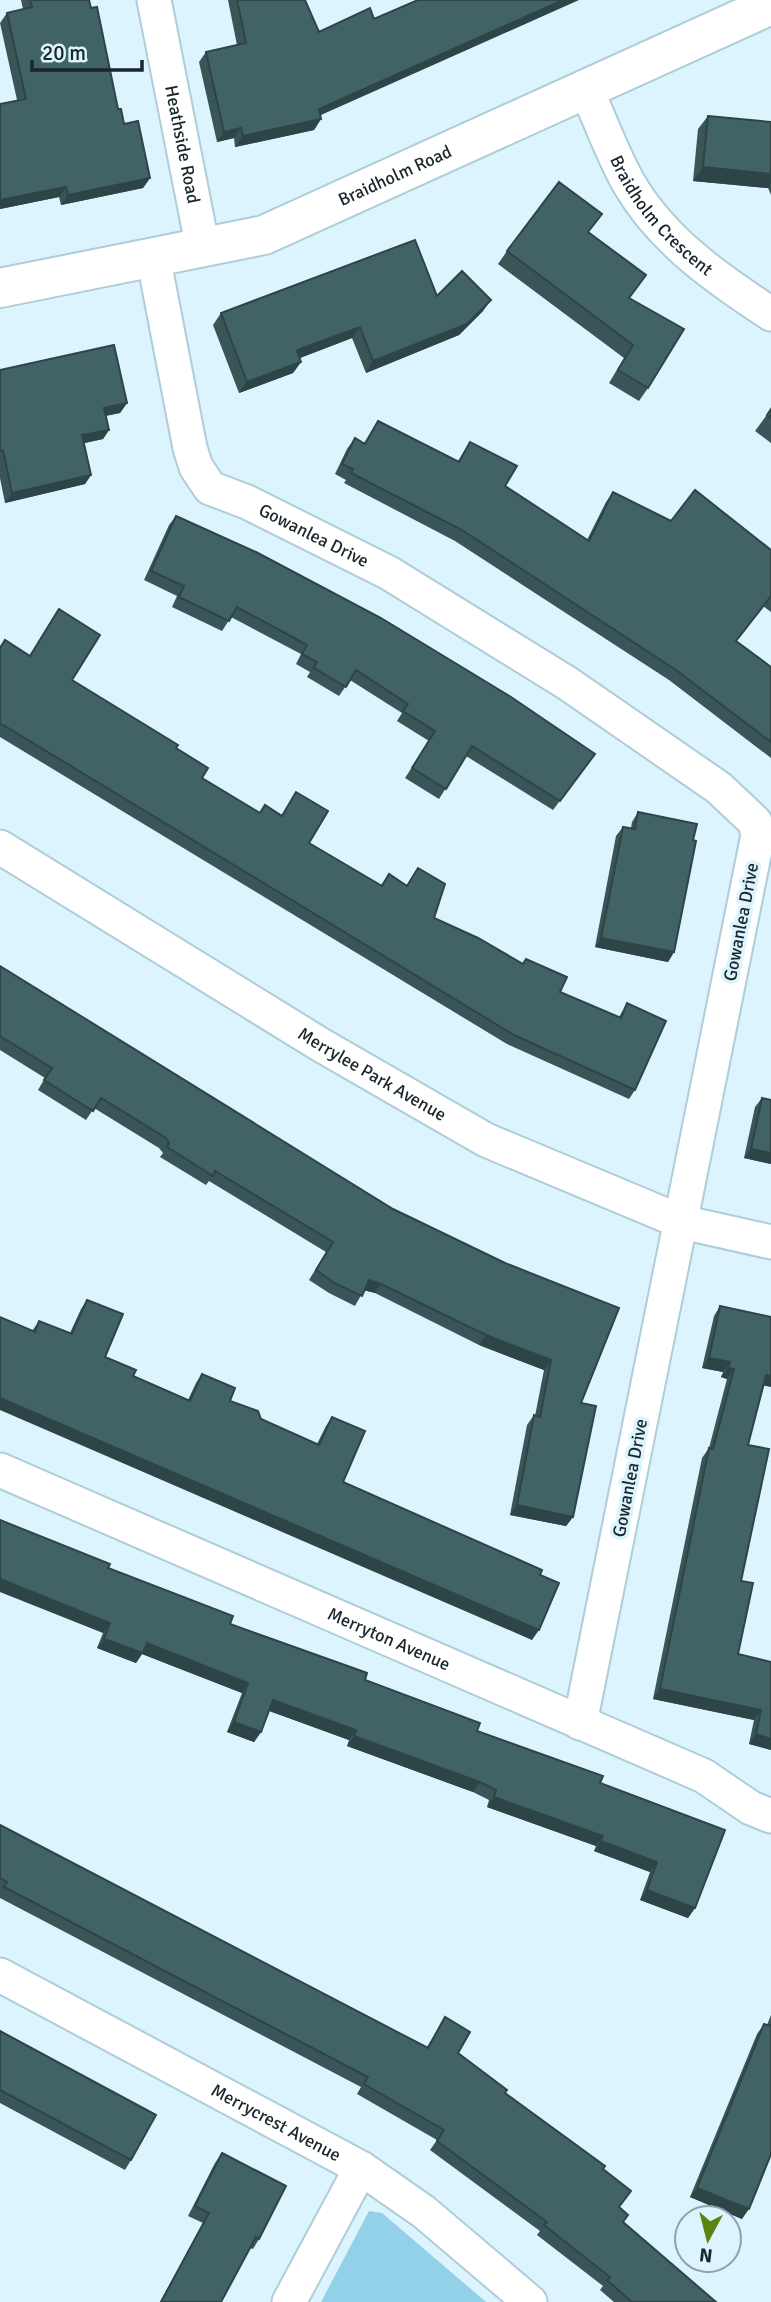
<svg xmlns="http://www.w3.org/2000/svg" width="771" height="2302" font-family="Signika,sans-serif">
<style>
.green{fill:#93d1e8}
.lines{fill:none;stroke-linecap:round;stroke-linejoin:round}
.street-casing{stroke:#aecdd9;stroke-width:37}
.secondary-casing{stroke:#aecdd9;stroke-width:42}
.street{stroke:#fff;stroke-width:33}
.secondary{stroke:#fff;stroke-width:38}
.wall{fill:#395558}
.shaded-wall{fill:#2e4547}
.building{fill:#426366;stroke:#2e4547;stroke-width:2}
.labels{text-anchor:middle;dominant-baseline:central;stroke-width:7;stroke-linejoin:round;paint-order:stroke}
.street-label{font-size:18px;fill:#1a262b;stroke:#dbf4fe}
</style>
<rect width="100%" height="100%" fill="#dbf4fe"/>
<path class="green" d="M369,2211L382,2213L486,2302H321Z"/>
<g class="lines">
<defs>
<g id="street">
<path id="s1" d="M154,0L203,249"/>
<path id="s2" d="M586,89C601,121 613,157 631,187C664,242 719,280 771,314"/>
<path id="s3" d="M153,256L190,448L196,467L210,488L247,502L389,573L567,683L719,788L755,822L758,835L752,865L580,1723"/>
<path id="s4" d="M0,847L321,1045L486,1140L682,1222L771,1242"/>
<path id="s5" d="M0,1470L704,1776L751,1808L771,1816"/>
<path id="s6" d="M0,1975L361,2168L424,2212L530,2302"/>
<path d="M289,2302L361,2168"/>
</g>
<g id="secondary">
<path id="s7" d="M0,288L264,235L771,5"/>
</g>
</defs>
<use href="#street" class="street-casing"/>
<use href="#secondary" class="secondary-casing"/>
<use href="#street" class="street"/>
<use href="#secondary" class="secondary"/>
</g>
<path class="wall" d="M21,0H89L118,109L150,178L143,188L61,205L59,197L0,209V104L17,100L0,23L7,13L23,9Z
M228,0H305L321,119L314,130L235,147L234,138L217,142L199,62L206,52L237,45Z
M708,116L771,122V195L768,188L693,181L698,129Z
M588,232L630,298L648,388L639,401L609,383L624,358L498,264L507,251Z
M437,296L483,311L459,335L366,373L352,338L300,358L301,362L293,373L239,393L213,325L221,313Z
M0,370L127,403L120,413L106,416L109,430L103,439L84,443L91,475L85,484L5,503L0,478Z
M771,409V443L755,431Z
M378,421L458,461L470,442L505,486L587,540L606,502L613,492L671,521L771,550V612L763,606L736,641L771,667V758L669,680L455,541L344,483L346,480L335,474L347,449L355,438L364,443Z
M176,516L595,754L553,810L466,756L439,799L405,778L429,741L397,721L402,713L350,680L339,696L307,677L310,672L296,664L301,654L231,617L222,631L172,607L177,596L144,580L169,525Z
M59,609L72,680L176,748L202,778L259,813L265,805L282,815L296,792L309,843L381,885L389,874L407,885L418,868L434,918L560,992L619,1017L627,1003L635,1090L629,1099L507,1044L0,737V647L30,656Z
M638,812L693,840L674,952L668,962L595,947L616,836L623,827L631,828L632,822Z
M0,966L393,1209L505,1263L581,1403L573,1517L566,1526L510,1515L527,1425L534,1415L535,1416L544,1370L479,1345L375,1293L364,1290L355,1306L329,1293L309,1280L326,1252L209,1181L206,1185L160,1157L163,1153L159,1148L94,1108L86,1120L38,1090L45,1078L0,1050Z
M762,1098L771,1164L744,1158L755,1107Z
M87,1300L105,1357L133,1376L188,1400L196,1383L202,1374L230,1401L261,1419L317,1444L326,1426L332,1417L343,1482L540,1575L532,1640L32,1331L39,1321L70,1333L81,1309Z
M720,1306L764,1386L748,1445L738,1654L771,1662V1750L749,1744L754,1720L653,1699L702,1458L709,1448L727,1379L721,1377L723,1372L702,1368L714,1316Z
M108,1568L230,1624L365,1680L477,1731L600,1783L695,1908L688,1918L640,1900L650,1872L594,1851L596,1846L487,1807L489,1800L473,1792L347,1746L349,1740L269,1711L261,1732L254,1742L227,1732L242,1693L142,1654L136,1663L97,1648L103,1633Z
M0,1825L427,2047L445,2017L458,2053L505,2093L603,2169L619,2207L624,2222L716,2302H614L600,2290L603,2286L537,2235L540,2231L430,2150L437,2140L357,2094L361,2087L0,1898Z
M771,2015V2154L742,2219L690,2197L757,2034L764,2024L767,2025Z
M0,2031L131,2160L125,2170L0,2103Z
M222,2153L259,2239L253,2249L250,2248L221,2302H160L203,2223L188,2216L215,2163Z"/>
<path class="shaded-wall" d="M563,0H579L312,119L319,109Z
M321,119L314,130L235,147L243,136Z
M241,128L234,138L217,142L224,132Z
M703,167L771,174V184L768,188L693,181Z
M150,178L143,188L61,205L68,195Z
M66,187L59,197L0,209V200Z
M491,300L483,311L459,335L366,373L373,361Z
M360,327L352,338L292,361L297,351L300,349Z
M301,362L293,373L239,393L247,382Z
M127,403L120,413L97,417L104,408Z
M109,430L103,439L76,445L82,435Z
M91,475L85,484L5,503L12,493Z
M601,938L674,952L668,962L595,947Z
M751,1149L771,1153V1164L744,1158Z
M369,1280L381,1284L375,1293L363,1290Z
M486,1335L551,1360L544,1370L479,1345Z
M709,1358L730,1362L723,1372L702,1368Z
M728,1368L734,1369L727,1379L721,1377Z
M766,1375L771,1376V1387L760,1385Z
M0,1398L539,1630L532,1640L0,1410Z
M517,1505L573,1517L566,1526L510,1515Z
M0,1579L110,1623L103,1633L0,1592Z
M104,1639L147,1643L248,1683L242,1693L142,1654L136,1663L97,1648Z
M660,1689L761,1710L754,1720L653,1699Z
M273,1700L356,1730L349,1740L267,1710Z
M234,1722L261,1732L254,1742L227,1732Z
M756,1734L771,1739V1750L749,1744Z
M354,1736L480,1782L473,1792L347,1746Z
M494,1797L603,1836L596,1846L487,1807Z
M601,1841L657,1862L650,1872L594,1851Z
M647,1890L695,1908L688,1918L640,1900Z
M697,2188L749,2209L742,2219L690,2197Z"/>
<path class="building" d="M30,0H89L91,8L97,7L118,109H121L124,124L138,121L150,178L68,195L66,187L0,200V104L26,99L7,13L32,7Z
M237,0H305L319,32L370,8L374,19L418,0H563L319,109L321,119L243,136L241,128L224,132L206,52L246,43Z
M708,116L771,122V174L703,167Z
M559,182L602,214L588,232L646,275L629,298L684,329L648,388L618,370L633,345L507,251Z
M415,240L437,296L462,271L491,300L467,324L373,361L360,327L300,349L297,351L301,362L247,382L221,313Z
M114,345L127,403L104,408L109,430L82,435L91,475L12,493L3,450L0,451V370Z
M771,409V418L767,415Z
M378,421L459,462L470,442L517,466L505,486L589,541L613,492L671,521L695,490L771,550V596L736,641L771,667V742L676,670L462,530L351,473L353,469L342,464L355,438L365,444Z
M176,516L256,552L381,618L511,697L595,754L560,801L472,746L446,789L412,768L435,731L403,711L408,704L356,670L346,687L314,668L317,662L302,654L307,645L237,607L229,621L179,597L184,586L151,571Z
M59,609L100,635L72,680L178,745L176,748L208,768L202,778L260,813L265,805L282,816L296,792L328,811L309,843L382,886L389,874L407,886L418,868L445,884L434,918L478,938L523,964L526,959L567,977L560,992L621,1018L627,1003L666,1021L635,1090L514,1035L0,723V648L5,640L30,656Z
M638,812L697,824L693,840L696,841L674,952L601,938L623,827L635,829Z
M0,966L393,1209L505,1263L619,1308L581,1403L596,1406L573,1517L517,1505L534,1415L540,1417L551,1360L486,1335L381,1284L369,1280L362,1296L336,1284L316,1270L333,1242L215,1171L213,1176L167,1147L169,1143L166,1138L101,1098L93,1111L44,1080L52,1068L0,1036Z
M762,1098L771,1100V1153L751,1149Z
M87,1300L123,1314L105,1357L136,1370L133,1376L190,1401L202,1374L235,1388L230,1401L258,1411L261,1419L319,1445L332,1417L365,1431L343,1482L542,1570L540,1575L559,1583L539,1630L0,1398V1317L35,1332L39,1321L72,1334Z
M720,1306L771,1317V1376L766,1375L748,1445L769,1449L741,1581L753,1583L738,1654L771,1662V1739L756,1734L761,1710L660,1689L709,1448L713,1449L734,1369L728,1368L730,1362L709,1358Z
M0,1520L110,1564L108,1568L233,1616L230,1624L367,1673L365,1680L480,1723L477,1731L603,1776L600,1783L725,1830L695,1908L647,1890L657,1862L601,1841L603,1836L494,1797L496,1790L480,1782L354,1736L356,1730L273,1700L261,1732L234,1722L248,1683L147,1643L143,1653L104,1639L110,1623L0,1579Z
M0,1825L428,2048L445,2017L470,2032L458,2053L507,2090L505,2093L605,2166L603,2169L631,2191L619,2207L628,2215L623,2222L716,2302H632L607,2280L610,2277L544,2225L547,2222L437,2141L444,2130L364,2084L368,2077L4,1887L7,1882L0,1878Z
M764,2024L770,2026L771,2024V2154L749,2209L697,2188Z
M0,2031L156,2115L131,2160L0,2090Z
M222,2153L286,2186L259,2239L256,2237L221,2302H161L209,2213L195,2206Z"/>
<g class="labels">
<g class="street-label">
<text stroke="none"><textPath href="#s1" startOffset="147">Heathside Road</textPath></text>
<text stroke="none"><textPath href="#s7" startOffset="413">Braidholm Road</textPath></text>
<text stroke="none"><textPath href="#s2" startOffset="149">Braidholm Crescent</textPath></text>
<text stroke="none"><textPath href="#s3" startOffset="355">Gowanlea Drive</textPath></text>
<text transform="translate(741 922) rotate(-79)">Gowanlea Drive</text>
<text stroke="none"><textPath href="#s4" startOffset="436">Merrylee Park Avenue</textPath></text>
<text transform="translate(630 1478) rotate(-79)">Gowanlea Drive</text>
<text stroke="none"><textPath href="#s5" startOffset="424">Merryton Avenue</textPath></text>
<text stroke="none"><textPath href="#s6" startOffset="313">Merrycrest Avenue</textPath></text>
</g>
</g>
<g transform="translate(708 2239) rotate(187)"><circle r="33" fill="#dbf4fe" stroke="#8ea2aa" stroke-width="2"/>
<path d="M0-5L12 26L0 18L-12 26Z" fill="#5a840e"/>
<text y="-10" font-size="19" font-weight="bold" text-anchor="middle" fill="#1a262b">N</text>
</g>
<path d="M32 60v10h110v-10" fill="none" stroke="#1a262b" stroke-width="3.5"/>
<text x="42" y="60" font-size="21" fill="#1a262b" stroke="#dbf4fe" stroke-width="5" paint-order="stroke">20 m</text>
</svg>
